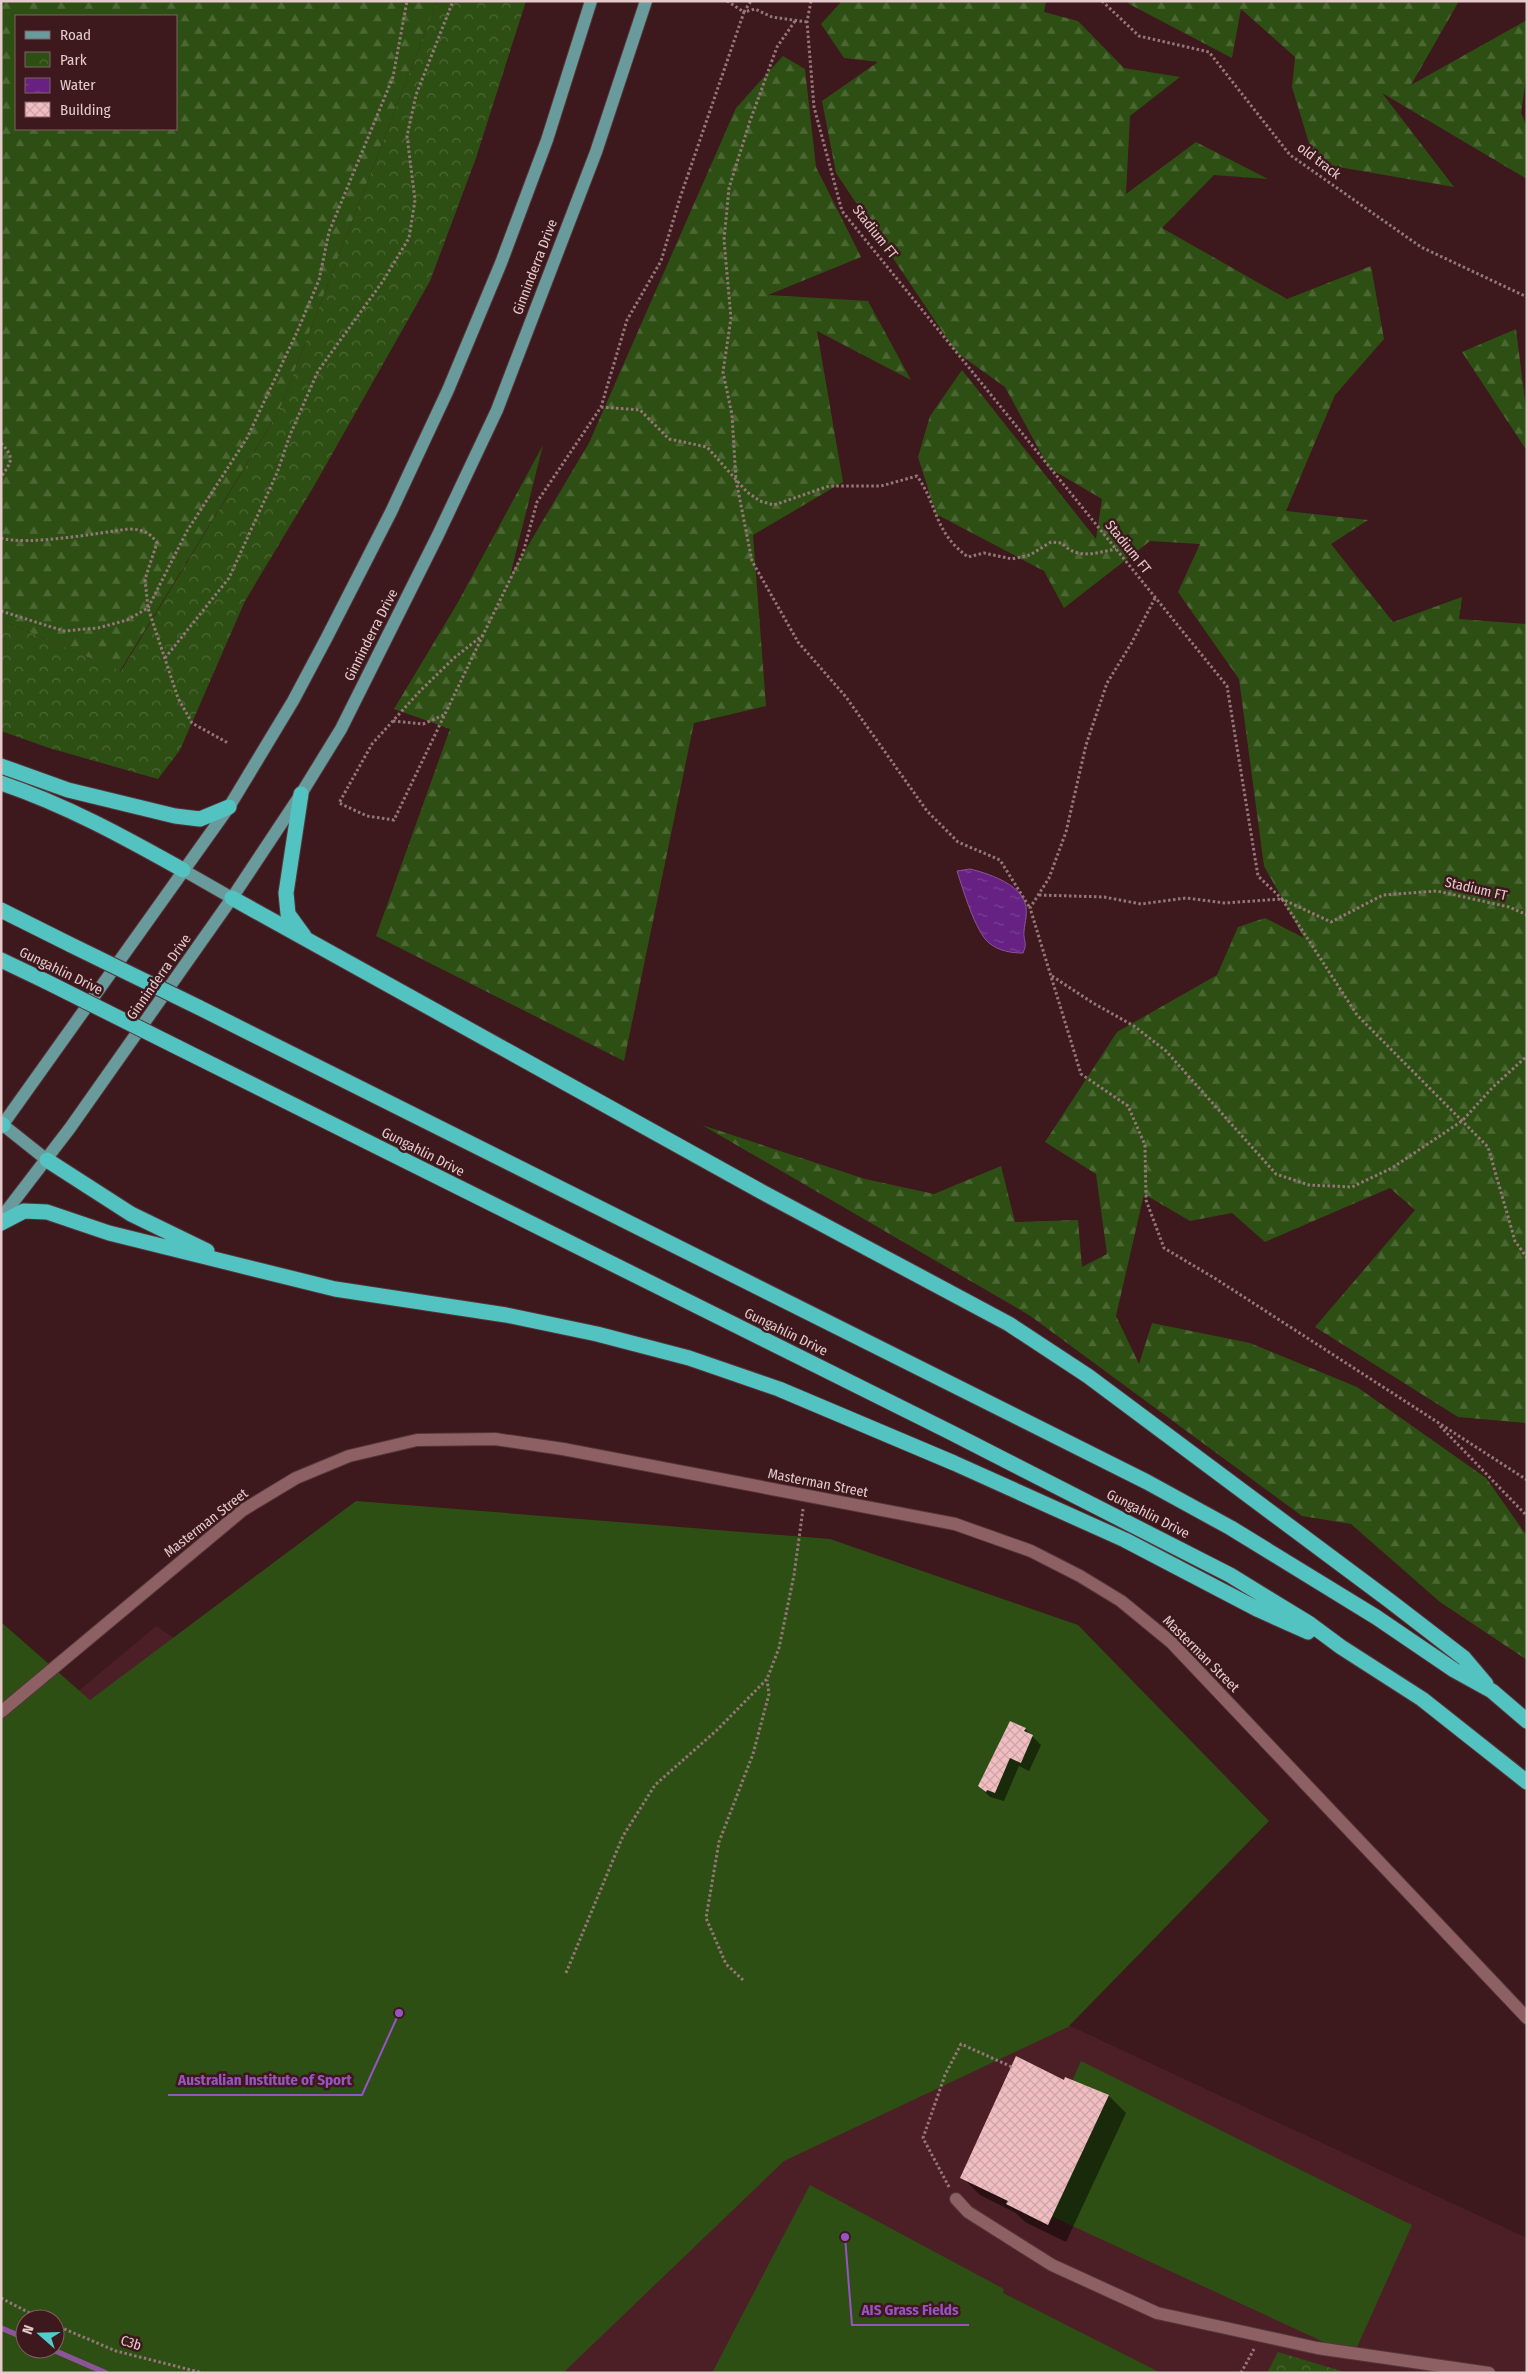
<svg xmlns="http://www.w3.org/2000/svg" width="1528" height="2374" font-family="'Fira Sans Condensed',sans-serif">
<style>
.built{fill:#4b1f25;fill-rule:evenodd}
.grass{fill:#2e4f13;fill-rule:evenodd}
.forest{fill:url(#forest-firs);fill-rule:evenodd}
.park{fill:url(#park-crowns)}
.water{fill:url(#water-ripples);stroke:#8c5499}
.shadow{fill:#0007}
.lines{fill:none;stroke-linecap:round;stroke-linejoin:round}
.stream{stroke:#8c5499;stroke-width:5.5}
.building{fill:url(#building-cross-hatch)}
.minor-casing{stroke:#55363a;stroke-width:14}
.major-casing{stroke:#55363a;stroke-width:14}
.highway-casing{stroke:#55363a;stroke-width:17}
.path{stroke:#957679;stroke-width:3;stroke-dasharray:2.5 2.5;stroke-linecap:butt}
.minor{stroke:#8d6064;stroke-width:12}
.major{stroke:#6a9b9c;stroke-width:12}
.highway{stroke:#52c3c1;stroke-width:15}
.highway-bridge-casing{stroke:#55363a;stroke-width:17;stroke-linecap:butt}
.highway-bridge{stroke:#52c3c1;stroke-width:15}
.labels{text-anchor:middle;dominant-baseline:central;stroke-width:5;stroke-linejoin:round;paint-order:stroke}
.street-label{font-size:14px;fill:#e5cbcc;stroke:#3d181d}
.leader{fill:none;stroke:#9654c2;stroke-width:2}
.callout-dot{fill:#9654c2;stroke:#3d181d;stroke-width:2}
.callout-label{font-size:15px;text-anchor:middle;font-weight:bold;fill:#9654c2;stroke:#3d181d;stroke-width:5;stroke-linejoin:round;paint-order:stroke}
</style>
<defs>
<pattern id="forest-firs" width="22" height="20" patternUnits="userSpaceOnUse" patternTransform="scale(1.25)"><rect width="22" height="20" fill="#2e4f13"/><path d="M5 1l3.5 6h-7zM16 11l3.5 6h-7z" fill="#4c6734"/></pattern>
<pattern id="park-crowns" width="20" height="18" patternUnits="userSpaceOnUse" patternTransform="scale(1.25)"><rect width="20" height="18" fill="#2e4f13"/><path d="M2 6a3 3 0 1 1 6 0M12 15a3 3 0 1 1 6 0" fill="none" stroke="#4c6734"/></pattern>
<pattern id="water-ripples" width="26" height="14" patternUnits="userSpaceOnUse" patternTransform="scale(1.25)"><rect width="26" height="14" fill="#662183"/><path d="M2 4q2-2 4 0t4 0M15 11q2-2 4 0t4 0" fill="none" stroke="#7c4093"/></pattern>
<pattern id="building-cross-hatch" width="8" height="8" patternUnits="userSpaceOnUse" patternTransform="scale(1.25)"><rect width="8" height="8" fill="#f0bdc1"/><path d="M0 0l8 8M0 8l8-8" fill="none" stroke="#cea3a7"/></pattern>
</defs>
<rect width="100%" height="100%" fill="#3d181d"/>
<path class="built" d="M156,1626L435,1813L941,1966L1527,2238V2373H1V1756ZM25,2319H55V2349H25Z"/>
<path class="grass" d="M356,1501L830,1539L1078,1625L1269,1821L1068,2027L784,2161L563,2373H1V1622L90,1700ZM25,2319H55V2349H25Z
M1016,2056L1064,2080L1065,2077L1072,2081L1081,2061L1412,2225L1357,2347L1326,2343L1053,2217L1048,2225L1006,2204Z
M810,2185L1004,2289L1003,2293L1161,2373H712Z"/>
<path class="forest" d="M1,1H437L279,411L120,671L1,620ZM16,16H176V129H16Z
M842,1H1046L1044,12L1078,21L1124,68L1180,77L1130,116L1126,194L1196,142L1268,179L1214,175L1162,228L1287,299L1371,266L1384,339L1335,395L1286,511L1368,520L1331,544L1393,622L1462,597L1459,619L1527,624V1423L1458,1417L1315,1327L1415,1210L1390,1188L1265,1242L1232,1213L1190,1221L1144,1194L1116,1316L1139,1364L1152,1323L1250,1343L1357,1387L1486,1478L1527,1536V1660L1440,1602L1351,1524L1302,1516L1029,1315L702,1125L865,1179L934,1194L1001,1166L1015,1222L1078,1220L1082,1267L1107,1254L1096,1174L1045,1142L1117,1032L1217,975L1238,927L1265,918L1304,938L1264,866L1239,679L1178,592L1200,544L1150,541L1064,608L1044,571L936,514L918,457L930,416L962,370L1096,539L1102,499L1049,468L1005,387L956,352L836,173L822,101L878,62L844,58L821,24Z
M1127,1H1459L1411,85L1527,20V71L1521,113L1527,127V179L1382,93L1454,187L1315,163L1292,87L1295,57L1241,9L1232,58L1129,4Z
M783,56L805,69L816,167L861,257L768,295L868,301L911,380L817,331L843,482L753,535L766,706L694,723L624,1061L376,936L450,729L394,709L457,604L543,445L510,576L589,443L736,108Z
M1516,329L1527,417V451L1462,352Z"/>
<path class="park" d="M437,1H526L476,158L430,281L314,486L245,601L180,750L158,779L49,748L1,731V620L121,671L279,411Z
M1278,2352L1348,2373H1267Z"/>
<path class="water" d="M970,869C987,873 1020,884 1025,903C1028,913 1025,921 1024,931C1023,941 1028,942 1023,953C1011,953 999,951 989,943C975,931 963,889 957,871Z"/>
<path class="shadow" d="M1025,1729L1041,1745L1029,1771L1019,1766L1004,1801L990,1797L982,1789Z
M1064,2081L1109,2096L1126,2113L1066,2242L1025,2222L1016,2213L980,2195L962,2177Z"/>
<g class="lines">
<path class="stream" d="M1,2328L25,2338
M51,2349L106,2373"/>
</g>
<path class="building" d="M1010,1721L1026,1728L1024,1731L1033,1735L1021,1763L1010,1758L995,1793L987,1790L986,1792L978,1786Z
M1016,2056L1064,2080L1065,2077L1109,2095L1048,2225L1006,2204L1008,2201L960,2178Z"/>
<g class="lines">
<defs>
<path id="minor" d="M1,1712L243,1510L296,1478L349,1456L417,1440L495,1439L563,1449L955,1524L1031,1551L1080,1576L1121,1601L1171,1642L1527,2018
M956,2199L968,2212L1052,2265L1157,2313L1317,2348L1489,2373"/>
<path id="major" d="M183,870L232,898
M3,1125L47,1160
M1,1127L229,807L293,701L326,639L391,512L448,390L501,263L547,140L591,1
M1,1218L70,1128L232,898L301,794L341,729L438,535L497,410L596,152L646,1"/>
<path id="highway" d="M1,766L68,790L175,816L200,819L229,807
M1,783C66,805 124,837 183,870
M301,794L286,893L288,914L304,936
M232,898L762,1192L1009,1324L1088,1376L1390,1601L1464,1658L1486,1684
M1,910L71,945
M1,960L45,981
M198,1007L1147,1482L1231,1528L1376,1617L1454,1670L1492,1691L1527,1721
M177,1047L950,1432L1230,1575L1310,1624L1341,1647L1422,1699L1527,1782
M1,1124L3,1125
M47,1160L131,1214L207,1251
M1,1223L24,1211L47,1212L109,1233L335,1289L506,1315L597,1334L689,1358L779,1389L954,1463L1125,1540L1259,1610L1308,1632"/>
</defs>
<use href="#minor" class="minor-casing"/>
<use href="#major" class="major-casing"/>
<use href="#highway" class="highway-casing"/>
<path class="path" d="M727,1L744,12L751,1
M811,1L807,22L814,107L842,211L1227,686L1258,876L1282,899L1331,922L1383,895L1437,891L1509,907L1527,915
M1102,1L1139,36L1209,52L1290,155L1421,247L1527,297
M795,21L777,47L750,121L729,188L724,240L731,318L723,372L732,415L736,480L752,561L798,642L846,697L927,811L958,842L1000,860L1030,908
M601,407L640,410L669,439L707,447L747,492L760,501L774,505L829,486H881L917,476C939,507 933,531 968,557L984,553L1012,559L1030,555L1051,542L1062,543C1077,560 1096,553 1116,549
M1,443C15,458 12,461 1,477
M1,538C27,546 99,533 128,529C141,529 150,532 157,543L145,579L148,608L178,698L192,723L228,743
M1155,598L1131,644L1107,683L1086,745L1066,832L1049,878L1030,908L1081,1074L1128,1106L1145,1145L1146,1200L1164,1248L1216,1279L1527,1480
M1,611L64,631L98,628L127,620L148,608L187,531L247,438L297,332L319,280L329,232L393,77L407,1
M483,635L394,820L367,816L339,803L372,744L420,691L454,658L483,635L523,553L537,502L601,407L627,320L661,261L680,198L744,12L755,9L772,17L807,22
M165,658L229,578L277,473L290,435L318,371L383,281L409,238L415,200L407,136L416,95L453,1
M393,721L423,724L444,715
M1039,895L1104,897L1141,904L1186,898L1225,903L1282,899L1357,1015L1488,1147L1515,1241L1527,1258
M1052,976L1093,1003L1134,1026L1166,1051L1276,1174L1309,1185L1352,1187L1392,1168L1462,1121L1493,1087L1527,1056
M1440,1426L1527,1516
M566,1973L623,1836L655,1785L717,1730L767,1679L779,1648L794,1575L803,1509
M743,1980L726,1964L706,1918L719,1842L753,1754L769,1694L767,1680
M949,2187L923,2138L945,2075L961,2044L1012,2067
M1,2298L41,2319
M55,2325L116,2351L203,2373
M1241,2373L1254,2349"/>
<use href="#minor" class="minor"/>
<use href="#major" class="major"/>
<use href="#highway" class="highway"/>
<defs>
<path id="highway-bridge" d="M71,945L198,1007
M45,981L177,1047"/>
</defs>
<use href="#highway-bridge" class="highway-bridge-casing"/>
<use href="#highway-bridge" class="highway-bridge"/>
</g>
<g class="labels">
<g class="street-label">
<text transform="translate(1319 161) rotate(37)">old track</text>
<text transform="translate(875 232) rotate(52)">Stadium FT</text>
<text transform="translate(535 267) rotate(-69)">Ginninderra Drive</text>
<text transform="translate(1128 547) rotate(51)">Stadium FT</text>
<text transform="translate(371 635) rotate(-63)">Ginninderra Drive</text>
<text transform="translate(1476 889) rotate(13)">Stadium FT</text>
<text transform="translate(61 971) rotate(26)">Gungahlin Drive</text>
<text transform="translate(159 977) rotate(-55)">Ginninderra Drive</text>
<text transform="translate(423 1152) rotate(27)">Gungahlin Drive</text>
<text transform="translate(786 1332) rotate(26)">Gungahlin Drive</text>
<text transform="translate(818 1483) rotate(11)">Masterman Street</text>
<text transform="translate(1148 1514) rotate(27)">Gungahlin Drive</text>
<text transform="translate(206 1523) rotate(-38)">Masterman Street</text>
<text transform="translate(1201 1654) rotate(45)">Masterman Street</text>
<text transform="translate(131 2343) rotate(17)">C3b</text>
</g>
</g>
<path class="leader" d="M399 2013L362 2095H168M845 2237L852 2325H969"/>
<g class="callout-dot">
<circle cx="399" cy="2013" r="5"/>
<circle cx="845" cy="2237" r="5"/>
</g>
<g class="callout-label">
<text x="265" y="2085">Australian Institute of Sport</text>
<text x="910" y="2315">AIS Grass Fields</text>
</g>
<rect width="1528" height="2374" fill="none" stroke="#e5cbcc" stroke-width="5"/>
<rect x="15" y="15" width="162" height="115" fill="#3d181d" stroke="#806063"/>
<rect x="25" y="31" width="25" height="8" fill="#6a9b9c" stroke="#806063"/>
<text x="60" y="40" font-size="15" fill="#e5cbcc">Road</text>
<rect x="25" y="52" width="25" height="15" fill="url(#park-crowns)" stroke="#806063"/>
<text x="60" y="65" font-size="15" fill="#e5cbcc">Park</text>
<rect x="25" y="78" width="25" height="15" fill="url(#water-ripples)" stroke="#806063"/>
<text x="60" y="90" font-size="15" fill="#e5cbcc">Water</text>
<rect x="25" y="102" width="25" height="15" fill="url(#building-cross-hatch)" stroke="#806063"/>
<text x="60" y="115" font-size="15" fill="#e5cbcc">Building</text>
<g transform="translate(40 2334) rotate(290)"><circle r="24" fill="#3d181d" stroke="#806063"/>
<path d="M0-4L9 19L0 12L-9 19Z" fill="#53cdcb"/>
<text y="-8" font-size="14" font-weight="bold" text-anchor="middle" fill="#e5cbcc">N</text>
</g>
</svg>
